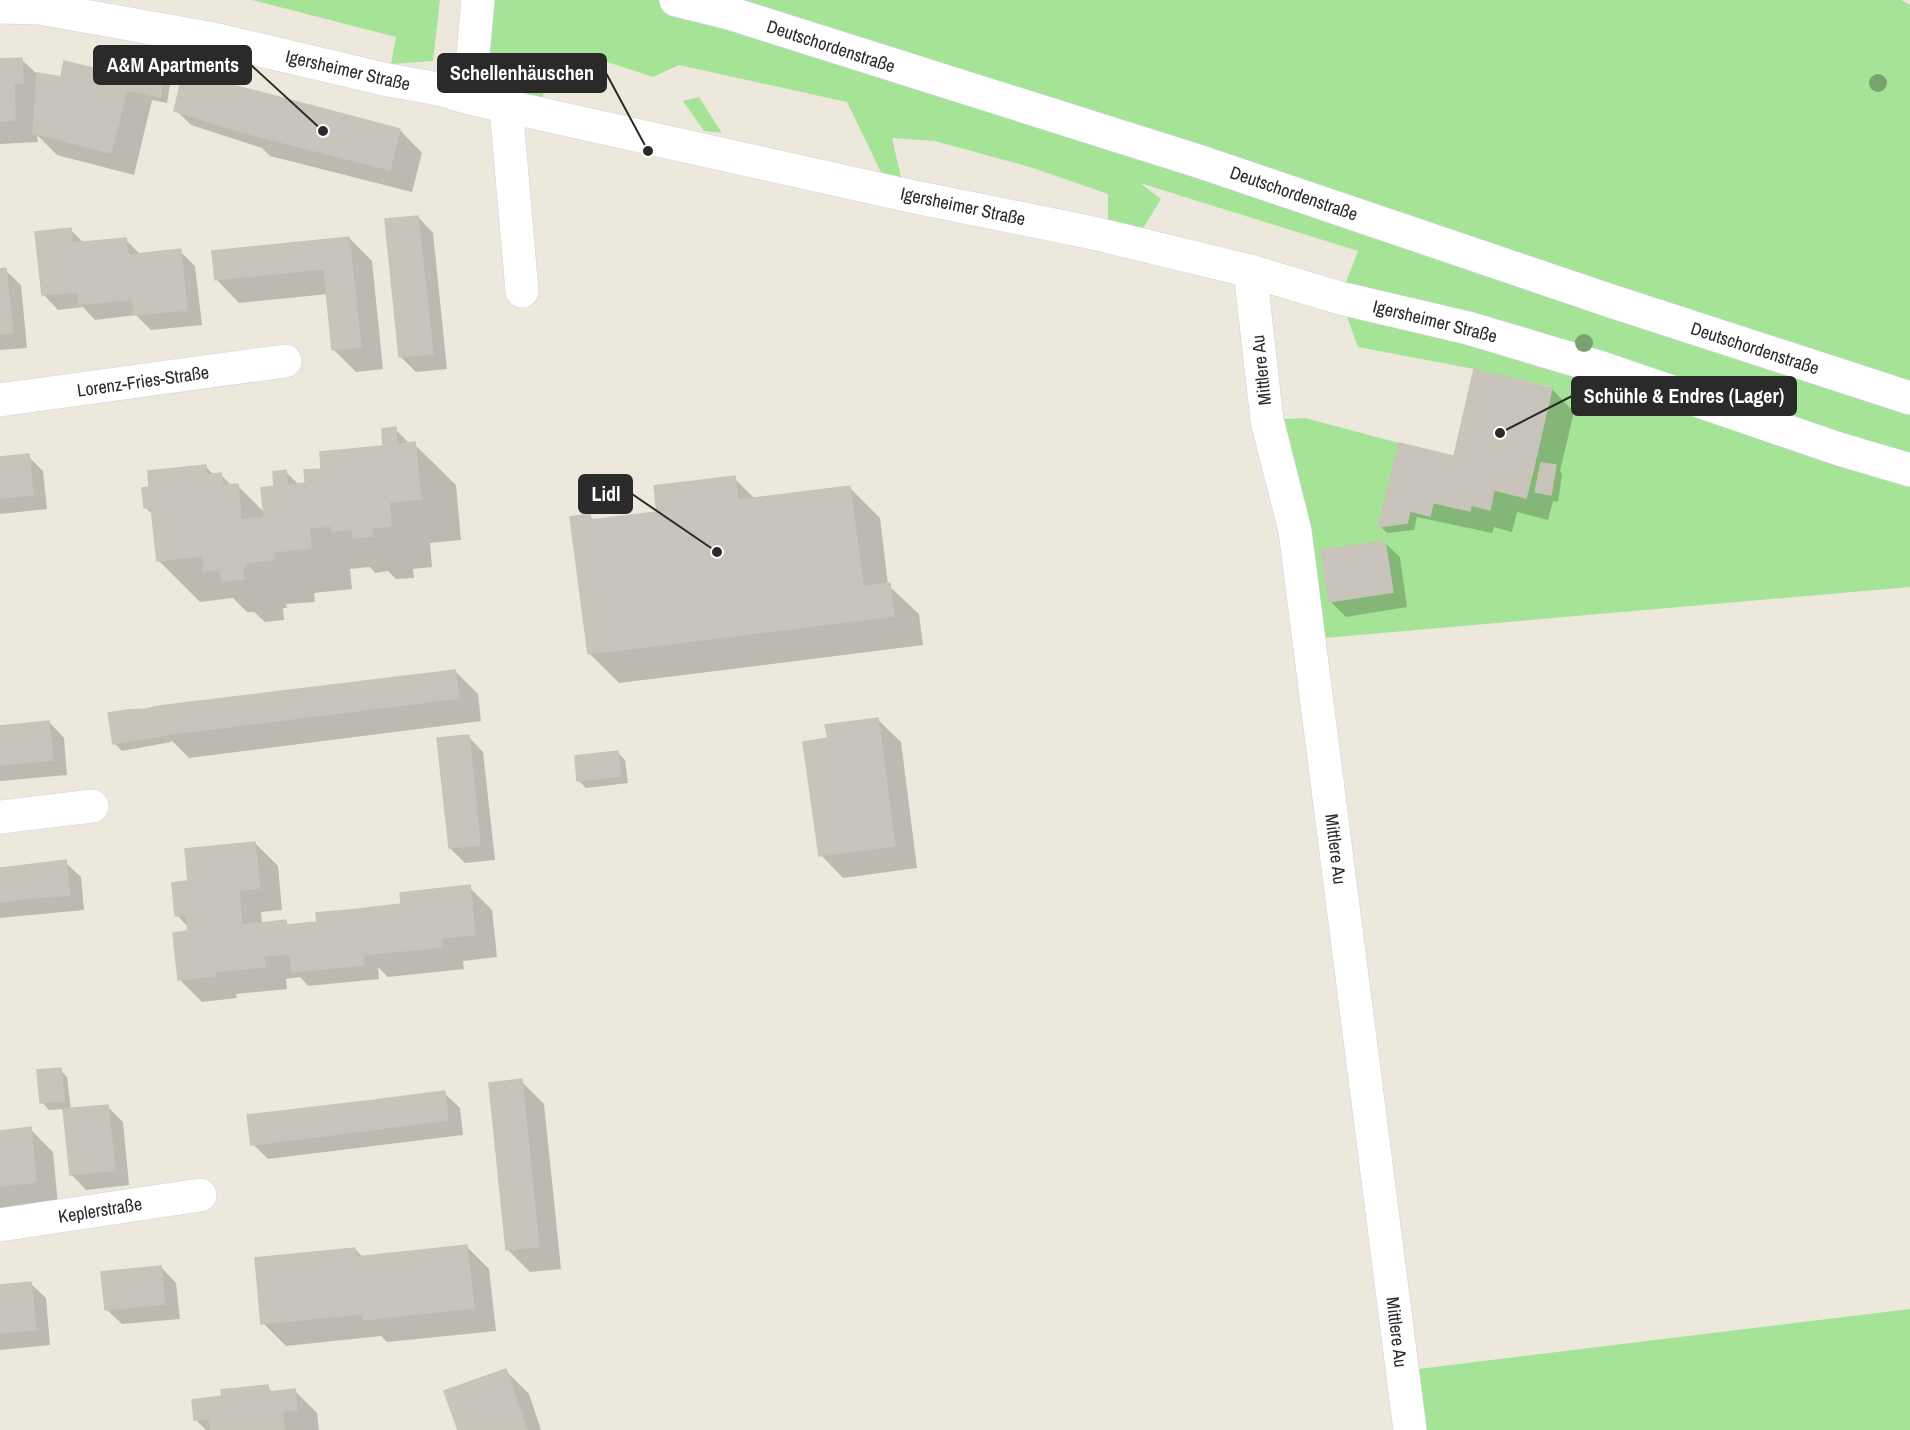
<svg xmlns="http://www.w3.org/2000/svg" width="1910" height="1430" font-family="'Archivo Narrow',sans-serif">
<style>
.green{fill:#a5e497}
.shadow{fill:#0003}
.building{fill:#c8c4bb;stroke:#c8c4b5;stroke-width:1.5}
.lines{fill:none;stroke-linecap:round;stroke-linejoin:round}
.minor-casing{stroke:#d1d1e3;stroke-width:34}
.minor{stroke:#fff;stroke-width:33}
.tree{fill:#7aa271}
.labels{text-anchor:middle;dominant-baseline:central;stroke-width:5;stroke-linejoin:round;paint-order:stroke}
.street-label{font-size:18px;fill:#2a2a2a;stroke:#fff}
.leader{fill:none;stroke:#2a2a2a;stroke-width:2}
.callout-dot{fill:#2a2a2a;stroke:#fff;stroke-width:2}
.callout{fill:#2a2a2a;stroke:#2a2a2a;stroke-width:2}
.callout-label{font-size:20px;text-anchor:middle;font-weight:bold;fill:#fff}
</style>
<rect width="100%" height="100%" fill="#ece8dc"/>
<path class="green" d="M252,0H440L433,61L391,64L396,37Z
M478,0H1901L1910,5V587L1324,638L1267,420L1305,418L1399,443L1379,526L1407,523L1410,511L1430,515L1433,503L1469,511L1471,505L1490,510L1494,490L1526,498L1552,387L1474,369L1358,347L1340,298L1358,251L1140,183L1161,199L1134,243L1108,236V194L1033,168L935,141L892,138L905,195L890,191L847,102L679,65L653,77L604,61L548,77L538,114L469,98Z
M699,97L722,133L704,131L683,101Z
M1910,1309V1430H1410L1402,1371Z"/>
<path class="shadow" d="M21,59L39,76L62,79L130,80L165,65L172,73L167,103L152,100L134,175L57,155L37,135L38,142L0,144V60Z
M176,110L400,130L422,153L412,192L270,156L262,148L191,125Z
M418,217L433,233L447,369L416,372L401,357Z
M71,230L85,244L126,240L141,255L180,251L195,266L202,325L151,330L136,315L95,320L83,307L58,310L43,294Z
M349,238L372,261L383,369L356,372L333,349L328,294L239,303L217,280Z
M0,270H5L21,285L27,348L0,350Z
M1475,371L1552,389L1574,412L1560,471L1562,474L1558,502L1553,501L1548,520L1517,512L1512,532L1494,527L1492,533L1417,517L1414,530L1387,533L1380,526L1400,445L1455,458Z
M395,429L410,444H414L456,485L461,540L430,543L432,567L413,569L414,578L396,579L388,571L375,573L370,567L350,569L352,589L314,593L315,602L286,604L287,608H283L284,620L265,622L254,612H247L233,598L200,602L158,560L153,515L145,507L205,466L214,475H221L232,486L237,485L265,513L276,487L286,472L299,485L307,484L323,470L385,447Z
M28,456L43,471L47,509L0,514V459Z
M734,478L756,500L850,488L880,518L888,585L919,614L923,645L619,683L589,653L590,516L595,521L659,513Z
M1384,542L1400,557L1407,607L1346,617L1330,601Z
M455,671L478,694L481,721L189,758L171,740V742L122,751L114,743Z
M878,720L901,742L917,868L843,878L821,855L829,740Z
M49,722L64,738L67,775L0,781V727Z
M468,736L483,752L495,860L465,863L450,848Z
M618,753L625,760L628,783L586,788L579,781Z
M255,843L278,866L282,910L261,912L262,924L286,922L290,926L318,923L317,914L403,905L469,887L492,910L497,957L463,961L464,969L388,977L378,967L379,979L308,986L300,977L286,979L287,989L236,994L237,998L202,1002L179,979L190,932L189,928L177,915L190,882Z
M65,862L81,877L84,910L0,918V869Z
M60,1070L67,1077L71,1110L107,1106L123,1122L129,1185L86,1190L71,1174L64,1109L49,1110L42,1102Z
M521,1081L544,1104L561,1269L530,1272L508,1250Z
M444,1093L460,1108L463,1135L268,1159L253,1144Z
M30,1129L53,1152L58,1204L0,1211V1132Z
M467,1247L489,1269L496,1331L387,1342L381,1336L286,1346L263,1323L355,1249L363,1257Z
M161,1267L176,1283L180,1319L122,1324L106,1309Z
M30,1283L46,1298L50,1345L0,1350V1286Z
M506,1371L529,1394L541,1430H459Z
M267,1387L273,1393L294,1390L317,1413L319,1430H206L195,1419L223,1398Z"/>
<path class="building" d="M135,56L166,64L160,97L126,90Z
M22,58L23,83H14L15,120L0,121V59Z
M64,61L130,77L111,153L33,133L37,73L61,77Z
M183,73L256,91L245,133L174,111Z
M256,91L400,129L390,170L245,133Z
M418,216L433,354L399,357L385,219Z
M71,228L78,292L42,295L35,232Z
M349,237L361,347L332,350L324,269L215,280L212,251Z
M126,238L133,299L79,305L73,243Z
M181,249L187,310L134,315L128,255Z
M6,268L13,333L0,334V269Z
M1474,369L1552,388L1532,475L1454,456Z
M396,427L397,444L415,442L421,499L389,502L391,526L372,528L373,536L353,538L352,529L332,532V526L310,528L304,470L321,469L320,452L383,446L382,429Z
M1399,443L1532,475L1526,498L1494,490L1490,510L1471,505L1470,511L1387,492Z
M29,454L33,495L0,498V457Z
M1541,463L1556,465L1551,495L1535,492Z
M206,465V475L221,473L223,485L238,484L241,520L264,517L261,488L274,486L273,472L286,470L288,485L305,483L311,548L273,552L274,560L245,563L246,567H242L244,579L222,581L220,570L204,571L203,556L157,561L151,507L144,508L142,488L149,487L148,471Z
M735,476L738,500L850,486L863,586L890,583L894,616L588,654L570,517L590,514L591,520L657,512L654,486Z
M1387,492L1433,503L1430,516L1410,511L1407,523L1378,527Z
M1385,541L1393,592L1329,602L1321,550Z
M455,670L459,698L164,735L160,706Z
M160,706L164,735L151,738L145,709Z
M145,709L151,738L132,741L128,710Z
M128,710L132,741L113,744L108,713Z
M878,718L895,846L819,856L803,742L828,738L825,725Z
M49,721L53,760L0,765V726Z
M469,735L480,845L449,848L437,738Z
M618,751L621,776L577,781L575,756Z
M255,842L260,888L239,890L242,925L286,920L290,954L264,956L265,967L214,972L215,976L178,980L173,933L188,931L186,915L175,916L172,883L188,881L185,849Z
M66,860L70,895L23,899L19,866Z
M19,866L23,899L0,902V868Z
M470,885L475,935L441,938L442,947L364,955L359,909L401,904L400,893Z
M359,909L364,965L292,972L287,925L317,922L316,913Z
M61,1068L64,1101L40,1103L37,1070Z
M522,1079L539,1247L506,1250L489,1083Z
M445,1091L448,1120L386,1128L383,1099Z
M383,1099L386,1128L251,1145L247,1115Z
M108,1105L115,1170L70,1175L63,1109Z
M31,1127L36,1182L0,1186V1131Z
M467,1245L474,1308L363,1320L357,1257Z
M355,1248L362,1314L261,1324L255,1258Z
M161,1266L165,1304L105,1310L101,1272Z
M31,1282L36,1330L0,1333V1285Z
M506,1369L527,1430H458L444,1391Z
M268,1385L269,1392L295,1389L297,1410L283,1411L284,1430H211L209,1419L194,1420L192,1400L222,1396L221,1390Z"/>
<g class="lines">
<defs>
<path id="minor" d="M676,0L729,13L1201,162L1608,300L1910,398
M0,7L39,8L214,39L388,80L439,89L469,98L905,195L1093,233L1250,271L1340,298L1468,328L1602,368L1839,449L1910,470
M469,98L478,0
M506,107L522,291
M1250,271L1267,420L1295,531L1410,1430
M0,400L285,361
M0,817L92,806
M0,1225L200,1195"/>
</defs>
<use href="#minor" class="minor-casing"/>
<use href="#minor" class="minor"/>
</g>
<g class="tree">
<circle cx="1878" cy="83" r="9"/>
<circle cx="1584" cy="343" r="9"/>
</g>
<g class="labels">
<g class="street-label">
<text transform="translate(831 46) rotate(18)">Deutschordenstraße</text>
<text transform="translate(348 70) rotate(13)">Igersheimer Straße</text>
<text transform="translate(1294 193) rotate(19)">Deutschordenstraße</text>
<text transform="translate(963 206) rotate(12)">Igersheimer Straße</text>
<text transform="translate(1435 321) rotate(14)">Igersheimer Straße</text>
<text transform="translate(1755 348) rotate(18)">Deutschordenstraße</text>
<text transform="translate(1261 370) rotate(-96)">Mittlere Au</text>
<text transform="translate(143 381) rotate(-8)">Lorenz-Fries-Straße</text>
<text transform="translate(1336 849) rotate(83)">Mittlere Au</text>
<text transform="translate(100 1210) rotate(-9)">Keplerstraße</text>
<text transform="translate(1397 1332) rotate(83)">Mittlere Au</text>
</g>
</g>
<path class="leader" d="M323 131L251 65M648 151L606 73M1500 433L1572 396M717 552L632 494"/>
<g class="callout-dot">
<circle cx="323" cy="131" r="6"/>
<circle cx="648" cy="151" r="6"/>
<circle cx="1500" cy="433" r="6"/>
<circle cx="717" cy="552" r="6"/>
</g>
<g class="callout">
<rect x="94" y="46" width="157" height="38" rx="6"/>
<rect x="438" y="54" width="168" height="38" rx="6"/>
<rect x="1572" y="377" width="224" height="38" rx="6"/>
<rect x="579" y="475" width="53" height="38" rx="6"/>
</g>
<g class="callout-label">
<text x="173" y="72">A&amp;M Apartments</text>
<text x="522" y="80">Schellenhäuschen</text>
<text x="1684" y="403">Schühle &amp; Endres (Lager)</text>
<text x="606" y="501">Lidl</text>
</g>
</svg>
